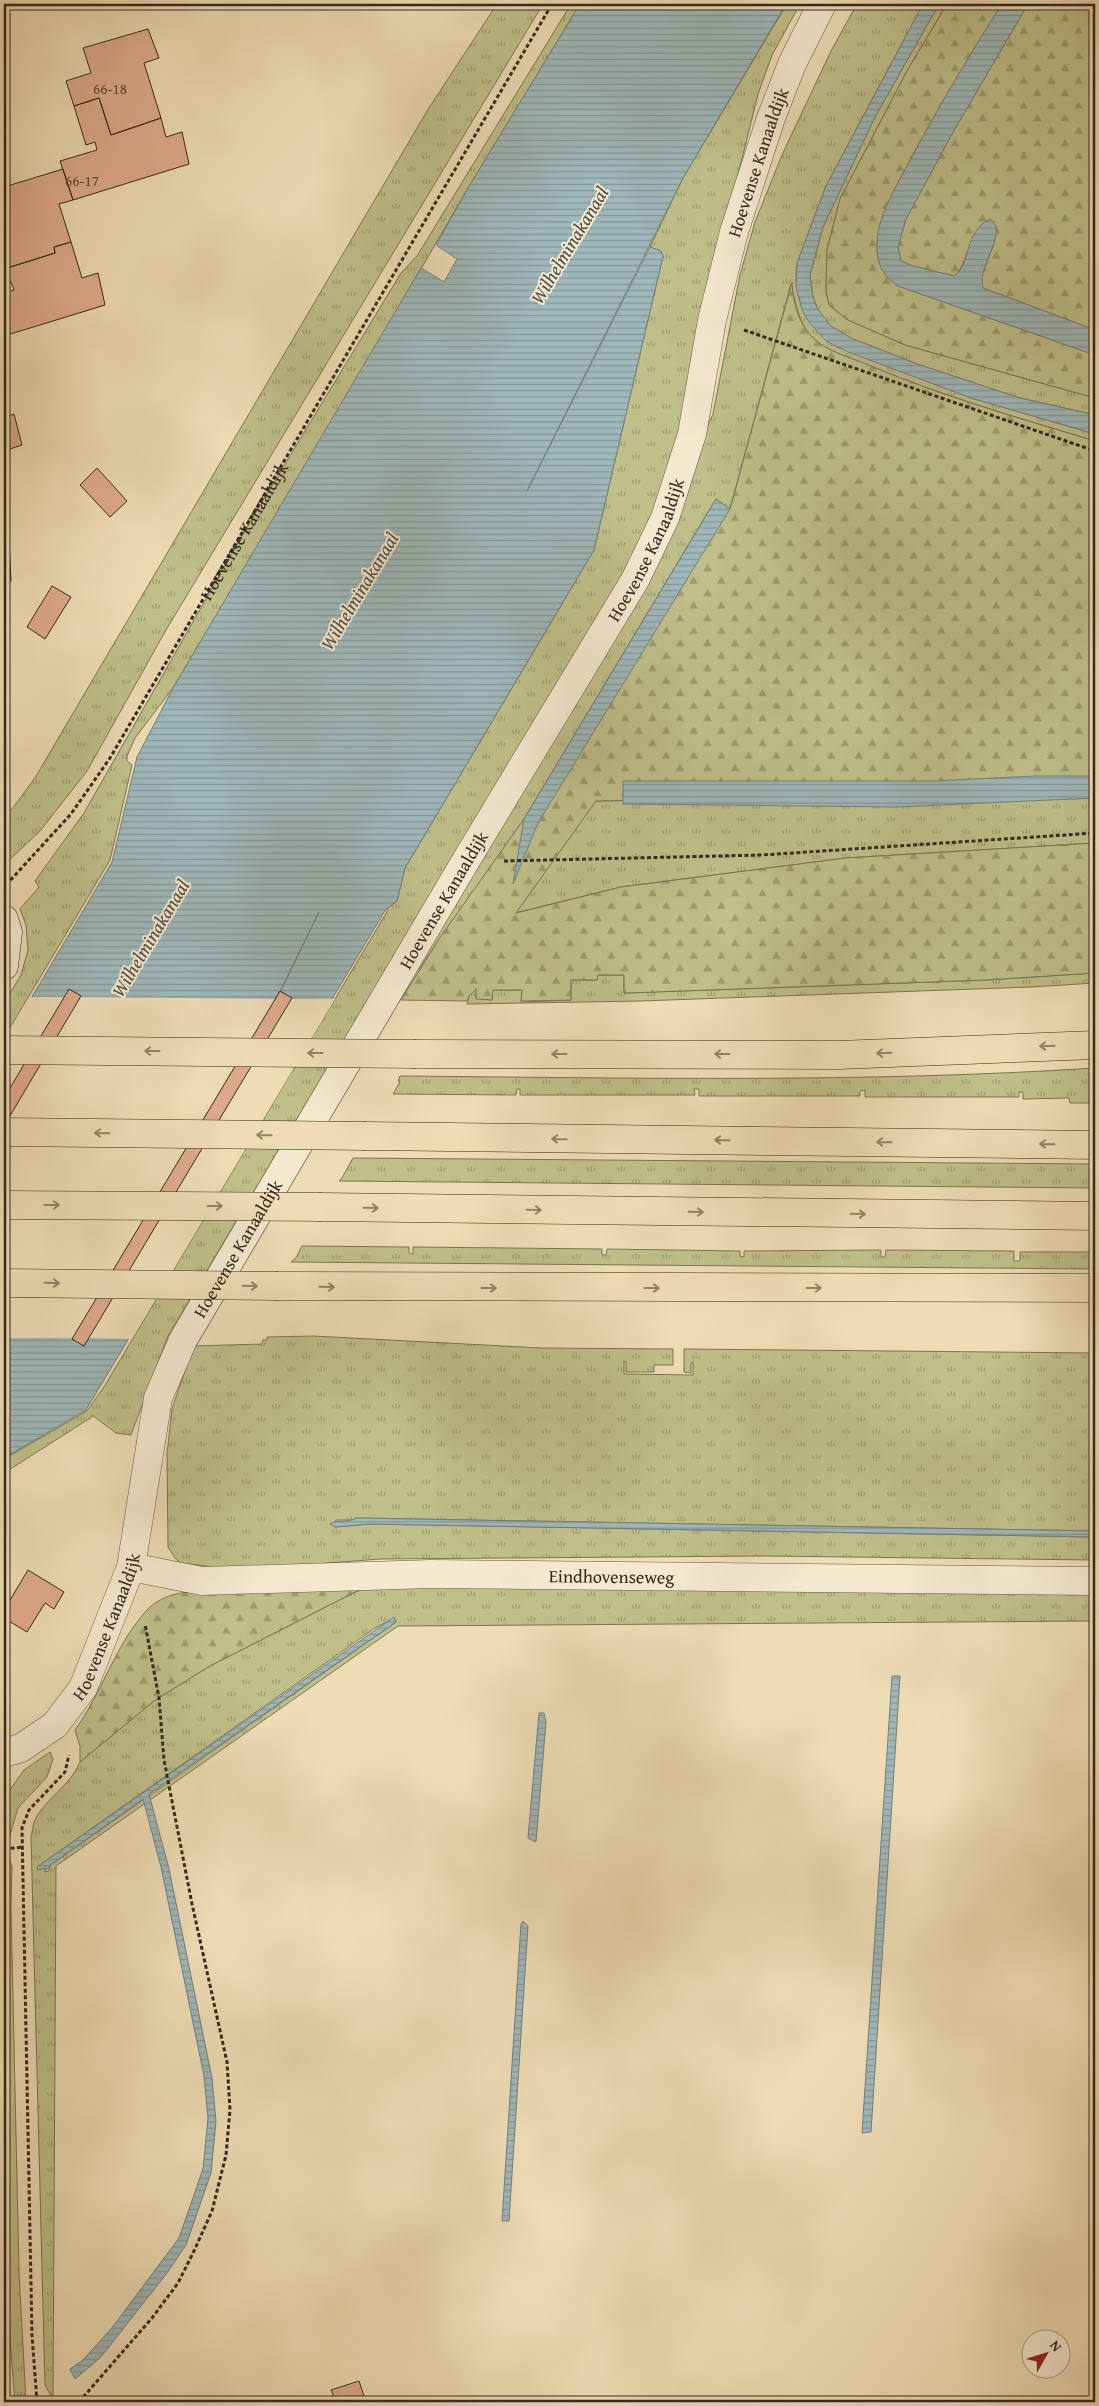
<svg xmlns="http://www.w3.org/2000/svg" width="1099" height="2406" font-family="'Gentium Book Plus',serif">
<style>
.grass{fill:url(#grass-tufts);stroke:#7a7454;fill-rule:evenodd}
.forest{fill:url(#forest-firs);stroke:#7a7454}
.water{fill:url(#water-rules);stroke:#747f7c;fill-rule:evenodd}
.pier{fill:#eedcb5}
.building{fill:#deaa8c;stroke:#34291f}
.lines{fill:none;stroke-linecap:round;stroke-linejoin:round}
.street-casing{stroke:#625644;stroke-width:29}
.secondary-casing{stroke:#34291f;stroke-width:29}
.highway-casing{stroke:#34291f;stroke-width:29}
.path{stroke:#34291f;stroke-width:3;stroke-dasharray:4 2.5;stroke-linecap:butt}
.street{stroke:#f4e8cf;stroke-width:28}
.secondary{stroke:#f4e8cf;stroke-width:28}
.highway{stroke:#eedcb5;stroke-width:28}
.highway-bridge-casing{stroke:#34291f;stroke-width:29;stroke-linecap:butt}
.highway-bridge{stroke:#eedcb5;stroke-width:28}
.oneway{stroke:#91826a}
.labels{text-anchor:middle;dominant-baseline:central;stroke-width:4;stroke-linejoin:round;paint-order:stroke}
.number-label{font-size:15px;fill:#5e493a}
.street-label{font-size:18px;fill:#34291f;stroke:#f4e8cf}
.water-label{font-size:19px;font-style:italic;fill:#4f4d46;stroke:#f4e8cf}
</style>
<defs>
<pattern id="grass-tufts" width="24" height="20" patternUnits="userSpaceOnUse" patternTransform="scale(1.25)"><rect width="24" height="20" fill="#bfbf89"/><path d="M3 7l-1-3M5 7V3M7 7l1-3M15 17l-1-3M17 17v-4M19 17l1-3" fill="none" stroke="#9c9b6f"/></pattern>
<pattern id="forest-firs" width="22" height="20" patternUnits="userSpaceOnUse" patternTransform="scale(1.25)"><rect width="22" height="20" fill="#bfbf89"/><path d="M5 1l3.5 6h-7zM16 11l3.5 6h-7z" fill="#9c9b6f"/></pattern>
<pattern id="water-rules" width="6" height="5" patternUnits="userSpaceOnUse" patternTransform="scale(1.25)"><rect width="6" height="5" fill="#9fb8ba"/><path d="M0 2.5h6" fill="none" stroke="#829697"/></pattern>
</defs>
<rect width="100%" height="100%" fill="#eedcb5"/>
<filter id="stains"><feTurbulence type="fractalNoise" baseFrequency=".004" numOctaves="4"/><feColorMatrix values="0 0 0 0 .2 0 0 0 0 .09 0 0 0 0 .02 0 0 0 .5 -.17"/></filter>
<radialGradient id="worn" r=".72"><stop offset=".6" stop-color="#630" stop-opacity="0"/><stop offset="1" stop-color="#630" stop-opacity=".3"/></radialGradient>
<path class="grass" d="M497,4H543L166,630L87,771L40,831L4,865V816L12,809L35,778L427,111Z
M571,4H580L468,188L336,415L173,688L135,738L127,756V761L132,765L110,860L4,1038V1003L21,975L28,950L26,925L20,909L39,887L35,881L84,813L251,520L401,273L417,256Z
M787,4H800L772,55L758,94L734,191L689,419L646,539L383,989H374L168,1336L131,1435L116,1433L92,1415V1417L4,1473V1459L87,1411L104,1387L388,910L386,909L397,901L405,868L594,550L663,256L661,251L650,247L683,178Z
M857,4H923L826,186L797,263C792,298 807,329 837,347L971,398L1095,434V441C1019,418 942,396 868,365C849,357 825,351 811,336C797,320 796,303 791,284L730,509L716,499L524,819L416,973L196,1346L262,1344L263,1340H267V1337L313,1336L541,1348L673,1349V1365H654V1372H626V1362L624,1361V1374L693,1375V1362L691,1363V1373L684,1372V1349L1095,1353V1531L356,1518L353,1520H336L335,1527L370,1524L1095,1537V1560L765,1556L380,1559L238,1570L181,1563L175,1558L168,1547L167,1454L172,1409L192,1350L687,493L708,425L713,414L740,275L755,222L782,155L831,51Z
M939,4H947L907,71L840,199L827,250L826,291L829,305L848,320L905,345L1095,398V415L1020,398L920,365L851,338L831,326L817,308L813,297L810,275L823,227L875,117Z
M1095,788V843L846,858L621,887L515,913L595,801L933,795Z
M1095,973V983L1031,987L641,1001L467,1004L469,996L476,989V998L492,1000V990H522L521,1002L571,1000V980H597V975H624V993H627L986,980Z
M1095,1068V1103H1070L1069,1098L1023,1099V1092H1019V1097H865V1090L860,1091V1096H699V1089H694L695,1095H520V1089H517L516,1095L393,1094L400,1082L398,1081L400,1076C632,1078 864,1083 1095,1068Z
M353,1158L1095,1164V1188L339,1181L342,1178Z
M302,1246L409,1247V1253L413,1254V1247L602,1249V1255H606L607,1249L740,1251V1256L744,1257V1251L881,1250V1257H885L886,1250L1014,1251V1261H1020V1252H1095V1269L291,1262L296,1258Z
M1095,1577V1621L398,1626L56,1866L53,2400L45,2385L31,1837C32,1833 33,1826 34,1822C43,1800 69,1788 80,1762L154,1701L208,1667L353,1593L380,1582ZM394,1618L396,1622L49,1866V1871L45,1872V1867H37L375,1628Z
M50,1752L53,1759L47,1777L18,1808L10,1835L4,1838L5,1797L24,1770Z
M4,1858L9,1859L12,1866L11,1908L19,2272L26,2402H15L10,2339L4,2092Z"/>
<path class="forest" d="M947,4H1002C969,56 937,110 908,164C897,185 884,207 879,230C874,254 878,272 898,286L1095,355V398L905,345L848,320L829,305L826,291L827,250L840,199L907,71Z
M1028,4H1095V330L983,288L980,279L993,247L983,223C969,238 965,269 954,276L913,266L901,261L898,247L906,219L952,134Z
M792,282C793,303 798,322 813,338C828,352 852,358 871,366C944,397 1019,418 1095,441V788L933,795L596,801L516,913L621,887L846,858L1095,843V973L986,980L627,993H624V975H598L597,980H571V1000L521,1001L522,990H493L492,1000L476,999V989L469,996L467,1001L401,1000L439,939L524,819L716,499L730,509Z
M380,1582L353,1593L208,1667L154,1701L80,1762V1746L75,1730C102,1693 115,1645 147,1610C153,1603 163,1598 172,1595C192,1589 216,1593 237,1592C284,1589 332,1585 380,1582Z"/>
<path class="water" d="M580,4H786L683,178L527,491L650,247L661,251L663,256L594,550L405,868L397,901L386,909L86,1410L4,1458V1126L81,996L69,990L4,1098V1044L112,862L137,757L173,688L421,268L444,282L457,259L436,245L468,188ZM319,912L281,991L291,998L84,1346L73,1339L280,991Z
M923,4H939L875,117L823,227L810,275L813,297L817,308L831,326L851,338L920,365L1020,398L1095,415V434L971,398L848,352L826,341L809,322L803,312L796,287L797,263L826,186Z
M1002,4H1028L952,134L906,219L898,247L901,261L913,266L954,276C972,264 963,232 990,219C1010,232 976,266 983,288L1095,330V355L898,286C878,273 875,256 878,233C882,209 896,187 907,166C936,111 968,57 1002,4Z
M716,499L730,509L538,823L513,884L524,819Z
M1035,776H1095V798L896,807L623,804V781H934Z
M356,1518L1095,1531V1537L370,1524L335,1527L330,1524C338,1519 349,1523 356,1518Z
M394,1617L396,1622L149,1794L169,1869L212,2078L216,2121L211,2173L186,2245L167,2273L101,2357L75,2379L70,2369L83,2360L111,2329L179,2238L203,2169L208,2118L204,2076L161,1867L143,1799L49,1866V1868L45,1870V1868L38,1870L37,1867Z
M892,1676H900L871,2132L862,2133Z
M539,1713H544L546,1722L536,1842L528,1838Z
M523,1921L528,1926L509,2221H502L521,1924Z"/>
<path class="pier" d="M29,997H67L4,1100V1039Z
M77,997L278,999L76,1338H4V1121Z
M288,999H335L132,1339L86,1338Z"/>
<path class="building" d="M148,29L159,58L144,63L161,118L111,135L99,98L74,106L66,81L91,73L83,48Z
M99,98L111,135L161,118L166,137L182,132L189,164L73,200L60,161L97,150L95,142L86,145L74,106Z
M63,169L73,200L59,204L71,242L54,247L55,253L4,269V215L8,214L4,201V187Z
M71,242L82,278L98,273L105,305L4,336V293L14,290L11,282L4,285V269L55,253L54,247Z
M14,414L22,445L4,451V418Z
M97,468L127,501L110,517L80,485Z
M8,522L11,581L4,582V523Z
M52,586L71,597L45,639L27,627Z
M69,989L81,996L4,1126V1098Z
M280,991L292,998L84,1346L72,1339Z
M28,1570L64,1592L54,1609L45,1603L27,1632L4,1618V1610Z
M359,2381L366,2402H336L331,2390Z"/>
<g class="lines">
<defs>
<g id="street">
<path id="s2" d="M131,1567L202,1581L431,1574L1095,1581"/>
<path id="s3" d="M4,1753L21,1748L55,1725L83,1688L131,1567L158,1398L183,1340L465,862L635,580L665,518L692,434L712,320L734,232L771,118L792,64L822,4"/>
</g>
<path id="secondary" d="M4,919L8,932L4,966"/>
<path id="highway" d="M416,1054L839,1055L1095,1045
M366,1136L1095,1145
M322,1207L1095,1216
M278,1286L1095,1288"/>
</defs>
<use href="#street" class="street-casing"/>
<use href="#secondary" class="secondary-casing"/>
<use href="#highway" class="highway-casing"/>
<g class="path">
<path d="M744,330L1095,451"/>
<path d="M504,861L762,855L1095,833"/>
<path id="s1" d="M6,885L71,814L110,758L552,4"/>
<path d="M4,1849L23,1847"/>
<path d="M37,2402L32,2335L22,1828L29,1810L65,1772L69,1755"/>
<path d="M79,2402L152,2318L178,2283L194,2251L212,2211L226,2155L230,2110L227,2062L192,1904L164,1760L159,1698L145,1624"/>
</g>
<use href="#street" class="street"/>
<use href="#secondary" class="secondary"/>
<use href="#highway" class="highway"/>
<defs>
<path id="highway-bridge" d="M4,1050L416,1054
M4,1132L366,1136
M4,1205L322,1207
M4,1283L278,1286"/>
</defs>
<use href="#highway-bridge" class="highway-bridge-casing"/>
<use href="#highway-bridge" class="highway-bridge"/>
</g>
<defs><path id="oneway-shaft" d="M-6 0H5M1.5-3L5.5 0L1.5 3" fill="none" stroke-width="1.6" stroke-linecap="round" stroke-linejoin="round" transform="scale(1.25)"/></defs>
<g class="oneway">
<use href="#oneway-shaft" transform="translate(1047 1046) rotate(178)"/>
<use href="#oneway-shaft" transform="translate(152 1051) rotate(-180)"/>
<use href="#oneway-shaft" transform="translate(315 1053) rotate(-180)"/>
<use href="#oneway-shaft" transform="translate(884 1053) rotate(178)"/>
<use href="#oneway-shaft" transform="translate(559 1054) rotate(-180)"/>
<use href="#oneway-shaft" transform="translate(722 1054) rotate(-180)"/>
<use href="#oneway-shaft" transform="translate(102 1133) rotate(-179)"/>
<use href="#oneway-shaft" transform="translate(264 1135) rotate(-179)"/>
<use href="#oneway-shaft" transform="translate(559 1139) rotate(-179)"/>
<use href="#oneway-shaft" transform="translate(722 1140) rotate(-179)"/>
<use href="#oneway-shaft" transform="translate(884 1142) rotate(-179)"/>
<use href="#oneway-shaft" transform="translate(1047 1144) rotate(-179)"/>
<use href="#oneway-shaft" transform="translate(52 1205)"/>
<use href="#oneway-shaft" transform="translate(215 1206)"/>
<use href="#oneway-shaft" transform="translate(371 1208) rotate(1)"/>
<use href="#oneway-shaft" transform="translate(534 1210) rotate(1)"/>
<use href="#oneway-shaft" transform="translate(696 1212) rotate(1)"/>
<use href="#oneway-shaft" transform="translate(858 1214) rotate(1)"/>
<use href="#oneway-shaft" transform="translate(52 1283) rotate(1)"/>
<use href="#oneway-shaft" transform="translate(250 1286) rotate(1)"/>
<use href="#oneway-shaft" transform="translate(327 1287) rotate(1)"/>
<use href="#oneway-shaft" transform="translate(489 1288)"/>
<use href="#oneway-shaft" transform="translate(652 1288)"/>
<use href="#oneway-shaft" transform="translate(814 1288)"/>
</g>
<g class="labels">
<g class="number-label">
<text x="110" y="88">66-18</text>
<text x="82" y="180">66-17</text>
</g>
<g class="street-label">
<text stroke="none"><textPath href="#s3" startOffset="1791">Hoevense Kanaaldijk</textPath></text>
<text stroke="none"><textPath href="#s1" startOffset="428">Hoevense Kanaaldijk</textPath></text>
<text stroke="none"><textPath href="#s3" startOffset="1386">Hoevense Kanaaldijk</textPath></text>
<text stroke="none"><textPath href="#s3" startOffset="981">Hoevense Kanaaldijk</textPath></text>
<text stroke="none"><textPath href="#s3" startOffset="576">Hoevense Kanaaldijk</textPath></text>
<text stroke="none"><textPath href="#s2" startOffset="482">Eindhovenseweg</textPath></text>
<text stroke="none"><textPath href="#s3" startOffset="171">Hoevense Kanaaldijk</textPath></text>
</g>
<g class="water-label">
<text transform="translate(569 245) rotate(-59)">Wilhelminakanaal</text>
<text transform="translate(359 591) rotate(-59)">Wilhelminakanaal</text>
<text transform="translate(150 938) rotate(-59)">Wilhelminakanaal</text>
</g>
</g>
<rect width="1099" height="2406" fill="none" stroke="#eedcb5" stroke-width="20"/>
<rect x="5" y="5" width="1089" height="2396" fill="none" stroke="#34291f" stroke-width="2.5"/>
<rect x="10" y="10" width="1079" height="2386" fill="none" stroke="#34291f"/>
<g transform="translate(1046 2354) rotate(51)"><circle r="24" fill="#f4e8cf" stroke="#a79c89"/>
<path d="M0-4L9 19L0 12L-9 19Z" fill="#8f2418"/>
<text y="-8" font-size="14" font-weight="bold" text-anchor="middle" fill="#34291f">N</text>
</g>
<rect width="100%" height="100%" filter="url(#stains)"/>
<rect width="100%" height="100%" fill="url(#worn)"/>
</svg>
